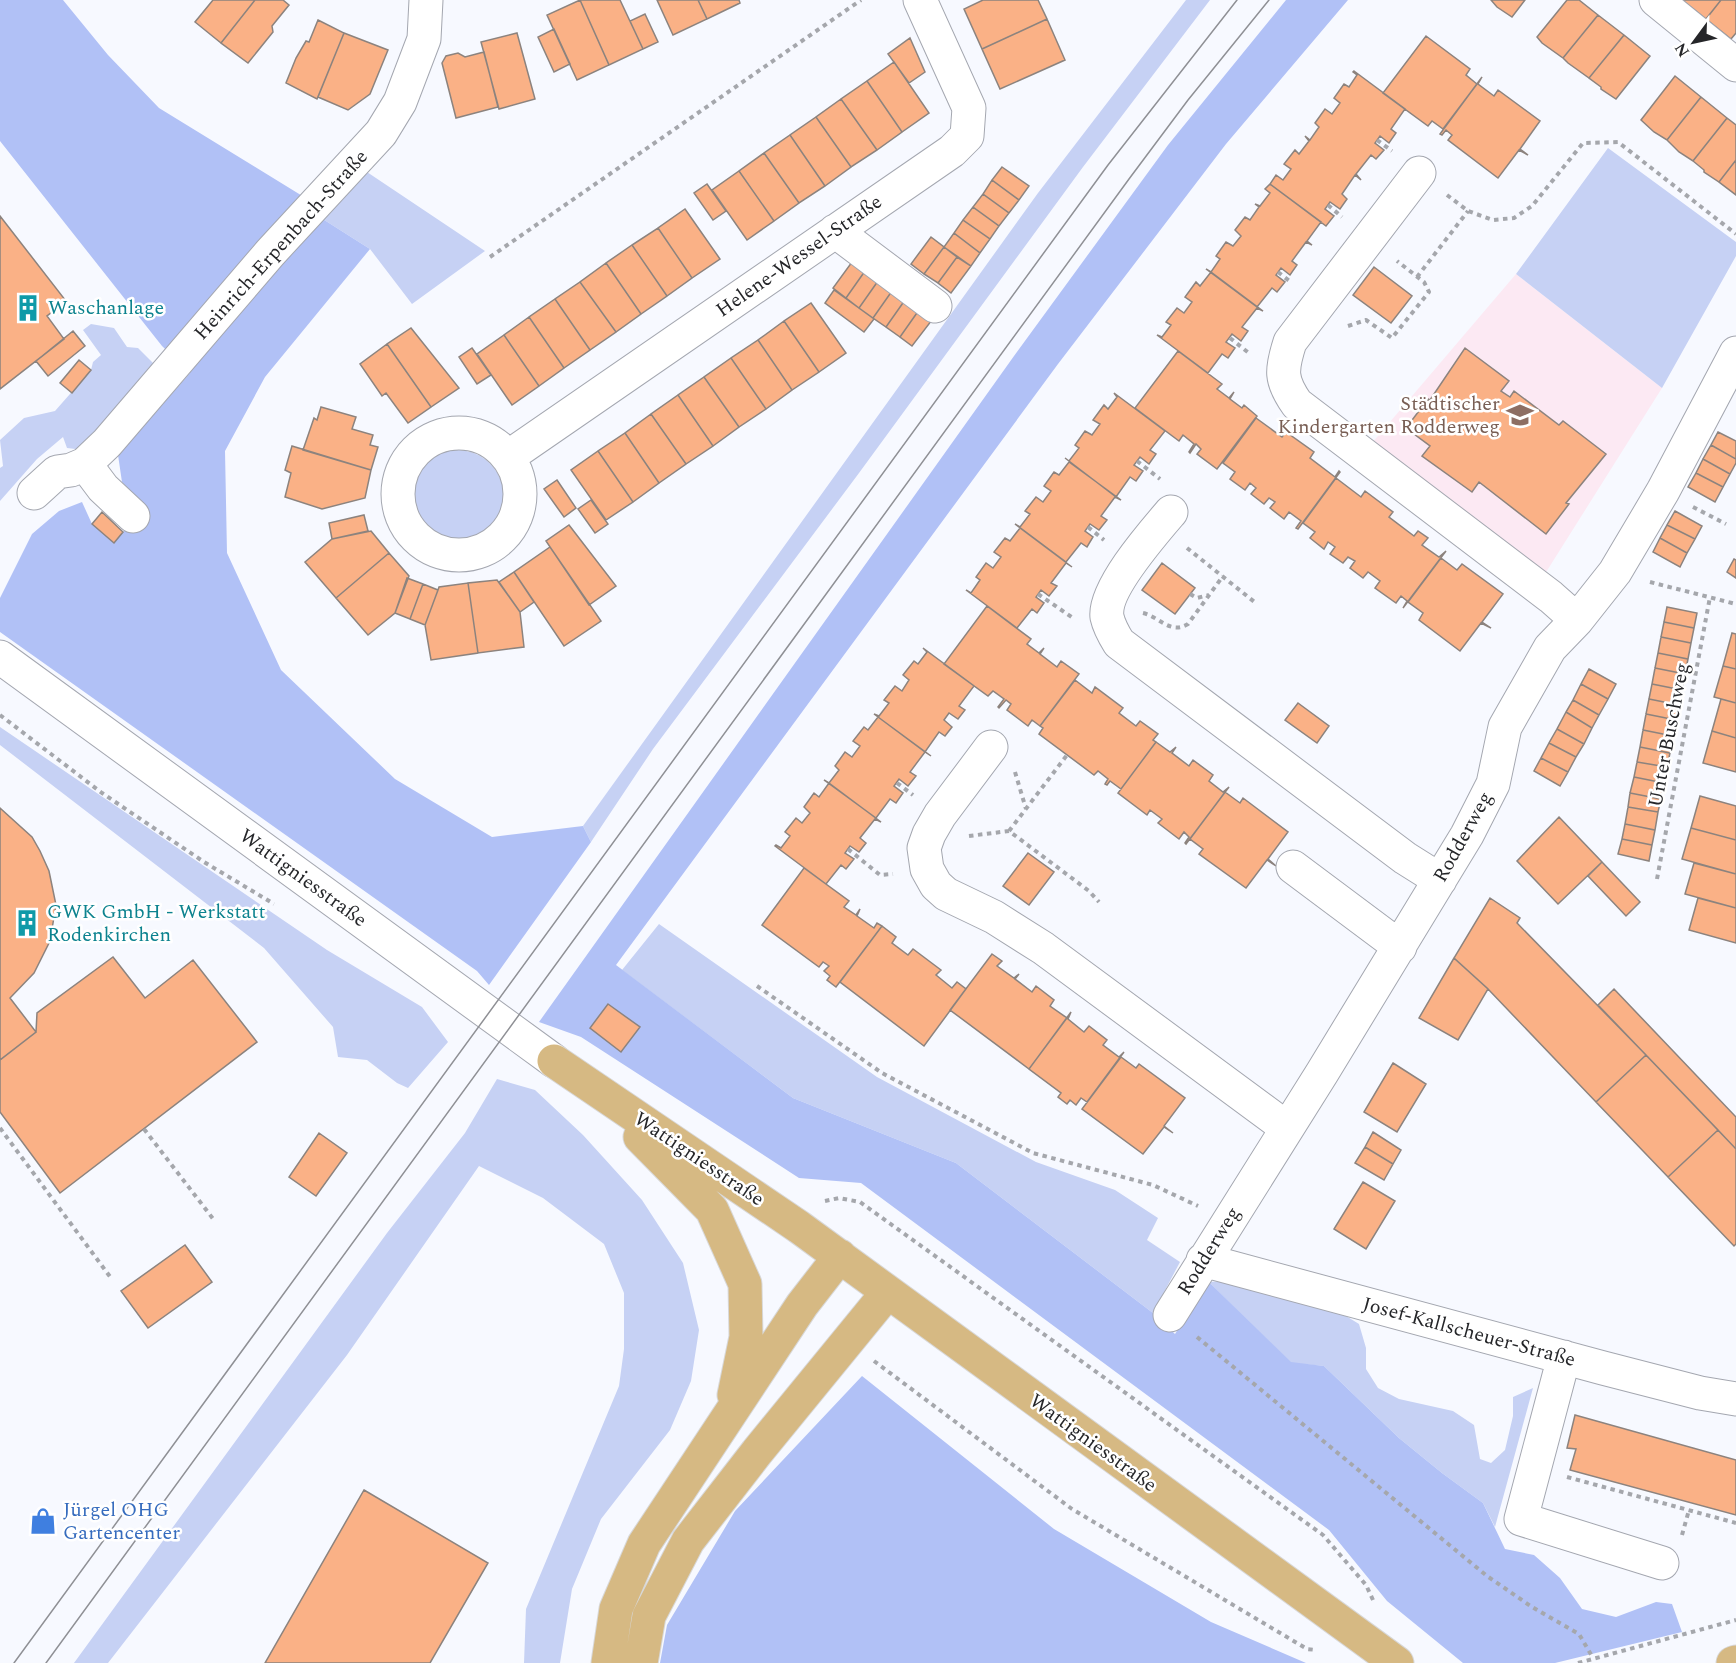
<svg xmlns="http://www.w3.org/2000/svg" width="1736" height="1663" font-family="Spectral,serif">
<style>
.education{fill:#fce9f3}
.green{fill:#c6d1f4}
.forest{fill:#b1c1f6}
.building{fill:#fab186;stroke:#8c837e;stroke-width:1.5}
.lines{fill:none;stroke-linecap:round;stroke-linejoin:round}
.minor-casing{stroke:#a4a7b0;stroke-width:35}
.major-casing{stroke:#d8d8d8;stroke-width:35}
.path{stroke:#a5a7ac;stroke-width:4;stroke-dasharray:4.5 4.5;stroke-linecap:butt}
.minor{stroke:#fff;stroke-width:33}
.major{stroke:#d6b983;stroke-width:33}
.tram{stroke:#8f9095;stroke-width:1.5}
.labels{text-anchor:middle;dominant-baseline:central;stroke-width:5;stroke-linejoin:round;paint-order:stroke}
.street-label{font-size:20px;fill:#252629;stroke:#fff}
.culture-label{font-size:20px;fill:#0d838f;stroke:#fff;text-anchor:start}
.education-label{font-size:20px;fill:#785e54;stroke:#fff;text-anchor:end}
.shop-label{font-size:20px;fill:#366cbe;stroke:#fff;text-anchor:start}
</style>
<rect width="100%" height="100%" fill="#f7f9ff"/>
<path class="education" d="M1516,274L1662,388L1543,577L1372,443Z"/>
<path class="green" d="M1186,0H1210L1083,167L859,473L653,749L591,842L583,826L1038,193Z
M1608,148L1736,242V256L1662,388L1516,274Z
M358,166L485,251L412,304L370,249L318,216Z
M91,324L114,328L127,347L138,348L158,368L84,450L67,448L63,437L37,459L0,501V468L3,466L0,440L24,418L55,411L91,370L93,362L101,355L83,330Z
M410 497a47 47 0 1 1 94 0a47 47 0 1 1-94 0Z
M0,727L327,950L422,1007L448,1042L408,1088L397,1083L367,1060L338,1057L333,1027L264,948L0,745Z
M659,924L877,1077L1036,1162L1115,1190L1158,1218L1147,1240L1180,1262L1153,1313L956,1163L793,1098L622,970Z
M497,1079L535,1090L583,1135L642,1200L683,1263L699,1330L691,1381L670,1430L601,1519L572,1589L560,1663H524L526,1609L619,1386L624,1349V1293L604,1244L543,1198L479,1166L347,1355L108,1663H74L387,1233L465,1133Z
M1225,1281L1333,1308L1359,1324L1366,1348V1369L1378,1388L1399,1399L1453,1411L1474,1425L1480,1459L1491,1463L1505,1450L1513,1416V1397L1533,1388L1495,1527L1483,1503L1442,1473L1399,1438L1324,1366L1291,1363L1209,1282Z"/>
<path class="forest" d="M0,0H63L108,55L159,108L304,197L318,216L370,249L265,377L225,451L227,553L281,670L395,779L492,837L583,826L591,842L489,985L477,971L0,632V598L32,534L59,511L82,502L92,524L114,542L123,532L148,513L122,482L118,455L190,373L162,346L0,141Z
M1286,0H1348L1226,144L1058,364L616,965L793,1098L956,1163L1153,1313L1175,1334L1209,1282L1291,1362L1324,1366L1399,1438L1442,1473L1483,1503L1505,1549L1534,1555L1560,1578L1582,1609L1616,1617L1656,1602L1672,1604L1682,1632L1555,1663H1463L1387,1601L1329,1530L861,1183L799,1178L581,1037L539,1022L1014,356L1168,145Z
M862,1376L1054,1529L1211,1622L1306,1663H660L667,1625L735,1511Z"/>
<path class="building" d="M213,0H255L221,43L195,22Z
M255,0H283L289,5L272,26L273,32L248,63L221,43Z
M580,0H620L643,49L609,65Z
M580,0L609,65L577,80L547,15Z
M657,0H698L707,19L673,35Z
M698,0H739L740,3L707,19Z
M983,0H1038L1047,19L982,49L964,9Z
M1491,0H1525L1512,17L1497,7Z
M1567,0H1579L1598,15L1563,58L1542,43L1537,37Z
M1682,0H1721L1706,19Z
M1721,0H1736V33L1731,39L1706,19Z
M645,14L658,42L643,49L630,21Z
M1598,15L1624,35L1589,78L1568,63L1563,58Z
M1047,19L1065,60L1000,89L982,49Z
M318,20L344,33L317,99L286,83L296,58L306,41L309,42Z
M554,29L570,64L554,72L538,37Z
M344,33L388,50L370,94L348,110L318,97Z
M517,33L535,99L499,109L481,42Z
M1624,35L1650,56L1616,99L1601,89V87L1589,78Z
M1426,36L1470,69L1466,75L1477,84L1443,129L1432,121L1428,126L1383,93Z
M910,38L925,72L909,83L888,54Z
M484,52L498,107L456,118L442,63L446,56L458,53L465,57Z
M894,62L929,113L902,132L867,81Z
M1354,71L1405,109L1391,129L1396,133L1389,143L1380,136L1375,143L1384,150L1376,159L1371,155L1356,174L1361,180L1355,175L1342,194L1347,199L1340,209L1330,202L1325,209L1334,216L1326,226L1270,184L1276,175L1283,180L1291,169L1284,164L1295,150L1299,154L1309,141L1305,136L1310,140L1319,127L1315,123L1325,109L1332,114L1340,103L1334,98L1344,84L1349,87L1357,75L1353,72Z
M1675,76L1701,97L1667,140L1654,132L1641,120Z
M1482,77L1478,84L1494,96L1498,90L1540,121L1520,149L1528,155L1519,150L1498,178L1448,140L1452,135L1446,130L1442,135L1440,134Z
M867,81L902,132L877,150L841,99Z
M1701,97L1727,118L1693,161L1679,152L1667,140Z
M841,99L877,150L851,167L816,117Z
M816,117L851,167L825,186L790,135Z
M1727,118L1736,125V160L1719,182L1704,172V170L1693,161Z
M790,135L825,186L799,203L764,153Z
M764,153L799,203L774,221L739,171Z
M1736,160V195L1719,182Z
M1002,167L1029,186L1019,200L992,180Z
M739,171L774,221L747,240L712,190Z
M992,180L1019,200L1009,213L983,194Z
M707,184L726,211L713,220L694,193Z
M1270,184L1321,222L1307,241L1312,245L1306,242L1292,261L1297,265L1290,275L1281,268L1276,275L1285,282L1277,292L1272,288L1257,307L1206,269L1211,272L1220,259L1216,256L1226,242L1233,246L1241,236L1235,230L1245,217L1250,220L1259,207L1255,204L1260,206L1270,193L1265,189Z
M983,194L1009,213L999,226L973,207Z
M973,207L999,226L990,239L963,220Z
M685,209L720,259L692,278L658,228Z
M0,216L66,301L47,316L64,339L0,389Z
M963,220L990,239L980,253L954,233Z
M658,228L692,278L667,296L632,245Z
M954,233L980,253L971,266L944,247Z
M931,237L944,247L924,274L911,264Z
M632,245L667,296L641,314L606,263Z
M944,247L957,257L938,283L924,274Z
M957,257L971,266L951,293L938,283Z
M852,262L865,271L846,298L833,288Z
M606,263L641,314L616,332L580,282Z
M1374,267L1412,296L1391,323L1353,295Z
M865,271L878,281L859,308L846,298Z
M1211,272L1263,311L1257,308L1242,327L1248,331L1241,341L1232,334L1226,342L1235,348L1228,358L1222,354L1208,373L1157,335L1162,337L1171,325L1166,322L1177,308L1184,313L1192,302L1185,297L1196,282L1200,286Z
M878,281L892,291L873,318L859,308Z
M580,282L616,332L590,350L555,299Z
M834,290L874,319L864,332L825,303Z
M892,291L905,300L886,327L873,318Z
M555,299L590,350L564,368L529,317Z
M905,300L919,310L900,337L886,327Z
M811,303L846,353L819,372L784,321Z
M919,310L932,320L912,346L900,337Z
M529,317L564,368L539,386L504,335Z
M784,321L819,372L792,390L758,340Z
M411,328L459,388L431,407L387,344Z
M73,331L85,346L48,376L36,361Z
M504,335L539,386L512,405L477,354Z
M758,340L792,390L766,409L731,358Z
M387,344L431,407L408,423L386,393L382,396L360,364Z
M472,348L491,375L477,384L459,357Z
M1465,348L1509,381L1501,391L1510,397L1514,391L1559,425L1563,421L1606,454L1566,503L1569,504L1546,534L1479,482L1472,492L1422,456L1430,446L1406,428L1428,399L1430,400Z
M1178,351L1222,384L1217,389L1229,398L1234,392L1230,399L1242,408L1244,405L1257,416L1217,469L1197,454L1201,449L1196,444L1190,453L1189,452L1194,444L1183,435L1179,441L1135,408Z
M731,358L766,409L739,427L704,377Z
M79,360L91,370L72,393L60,383Z
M704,377L739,427L713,446L678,395Z
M1114,393L1165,431L1150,450L1156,454L1149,464L1140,457L1134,465L1143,471L1136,481L1130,477L1116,497L1065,458L1069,461L1079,448L1075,445L1085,431L1092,435L1100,424L1093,420L1104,405L1108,409L1117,397Z
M678,395L713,446L686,464L651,414Z
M321,407L356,417L352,429L373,435L370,445L378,447L371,470L303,450L314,418L317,420Z
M651,414L686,464L659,483L625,433Z
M1256,418L1282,437L1286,432L1314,452L1310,458L1335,477L1339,471L1340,472L1298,529L1296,528L1301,521L1289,512L1284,519L1270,508L1275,502L1269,498L1264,504L1251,494L1256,488L1250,483L1245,490L1230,479L1235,472L1223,463Z
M1718,432L1736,441V459L1711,445Z
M625,433L659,483L633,502L598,451Z
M1711,445L1736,459V463L1730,474L1703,459Z
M292,446L371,470L365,498L322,509L285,497L291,473L285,470Z
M598,451L633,502L606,520L571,470Z
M1703,459L1730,474L1723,487L1696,473Z
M1069,462L1121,500L1115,497L1101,516L1107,520L1099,530L1090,524L1085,531L1093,537L1087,547L1081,543L1066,562L1015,524L1020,527L1030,514L1025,511L1036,497L1043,502L1051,491L1044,486L1054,472L1059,475Z
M1696,473L1723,487L1715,502L1688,487Z
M1336,478L1361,497L1365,491L1393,512L1389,517L1414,536L1418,531L1428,538L1422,545L1439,557L1446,551L1403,608L1407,601L1401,596L1396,603L1375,588L1380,581L1368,572L1363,578L1350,568L1355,561L1348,557L1343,563L1330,554L1335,547L1328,542L1324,549L1310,538L1315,532L1303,523Z
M557,480L576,508L564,517L544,489Z
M591,500L608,524L595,533L578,509Z
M1675,511L1702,526L1695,539L1667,525Z
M102,512L123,532L114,543L92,524Z
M364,515L368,531L332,539L329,523Z
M569,525L616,586L589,605L546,541Z
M1667,525L1695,539L1687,553L1660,538Z
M1020,528L1072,567L1066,563L1051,583L1057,586L1049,596L1041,590L1036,597L1044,603L1037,613L1032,609L1017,628L966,590L971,593L980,580L976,577L986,563L993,568L1001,557L994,552L1005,538L1010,541Z
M371,531L389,553L336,598L305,562L332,539Z
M1660,538L1687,553L1680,567L1653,552Z
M550,547L601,621L564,646L514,572Z
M389,553L409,576L395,613L368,635L336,598Z
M1441,558L1457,570L1462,564L1503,594L1482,622L1491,628L1481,623L1460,651L1419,620L1423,613L1408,602Z
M1734,559L1736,560V578L1727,572Z
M1162,563L1195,588L1175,614L1142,590Z
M514,572L534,602L520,612L499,582Z
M407,578L423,584L410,619L395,613Z
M497,580L520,612L524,647L478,653L468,583Z
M468,583L478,653L431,660L425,625L438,590L439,587Z
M423,584L438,590L425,625L410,619Z
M987,606L1031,639L1027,644L1039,653L1044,648L1040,654L1057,667L1061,661L1079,674L1040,726L1032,720L1028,726L1007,710L1011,704L1006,700L999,708L998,707L1004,699L993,691L988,696L944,664Z
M1667,607L1697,613L1694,628L1664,622Z
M1664,622L1694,628L1691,643L1661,637Z
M1732,633L1736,634V669L1723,666Z
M1661,637L1691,643L1688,659L1658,653Z
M923,648L974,686L959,706L965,710L958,719L949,713L944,720L952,727L945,736L939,732L925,752L874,714L879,716L889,703L884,700L895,686L902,691L909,680L903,675L914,661L918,664L927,652Z
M1658,653L1688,659L1685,674L1655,668Z
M1723,666L1736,669V703L1714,697Z
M1655,668L1685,674L1682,690L1652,684Z
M1589,669L1616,684L1608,699L1581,684Z
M1075,680L1092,693L1095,687L1123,708L1119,713L1136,726L1140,721L1158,734L1153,740L1156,742L1121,789L1110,781L1107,785L1105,784L1108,779L1098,771L1094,775L1039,734L1043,728L1040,726Z
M1581,684L1608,699L1599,715L1573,700Z
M1652,684L1682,690L1679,705L1649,699Z
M1649,699L1679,705L1676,720L1646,714Z
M1721,699L1736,703V738L1712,731Z
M1573,700L1599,715L1592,728L1566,712Z
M1298,703L1329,726L1317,743L1285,720Z
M1566,712L1592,728L1584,744L1557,729Z
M1646,714L1676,720L1673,736L1643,730Z
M878,717L931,756L925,752L910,772L916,776L908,786L899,779L894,786L903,793L896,803L890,799L876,818L824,780L829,783L839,770L835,766L845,752L852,757L860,746L853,741L864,727L868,730Z
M1557,729L1584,744L1576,757L1549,743Z
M1643,730L1673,736L1670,753L1640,747Z
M1712,731L1736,738V772L1703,763Z
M1156,742L1170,752L1176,747L1172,753L1189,766L1193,760L1213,775L1209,781L1223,792L1229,787L1186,844L1185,843L1189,837L1184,832L1179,839L1158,823L1162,819L1150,810L1147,815L1118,793Z
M1549,743L1576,757L1568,772L1541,758Z
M1640,747L1670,753L1667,767L1637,762Z
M1541,758L1568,772L1560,786L1534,771Z
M1637,762L1667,767L1664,783L1634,777Z
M1634,777L1664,783L1661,799L1630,793Z
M829,783L881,822L875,819L860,838L866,843L859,852L850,846L845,853L854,859L846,869L841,865L826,884L775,846L776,845L781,848L790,836L785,832L796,818L802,823L810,813L804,807L814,793L819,797Z
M1225,792L1240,803L1243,798L1288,832L1268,859L1276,866L1267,860L1246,888L1199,854L1203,849L1190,839Z
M1630,793L1661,799L1658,812L1628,807Z
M1700,796L1736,806V840L1691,828Z
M1628,807L1658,812L1655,830L1625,824Z
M0,808L32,837L40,851L49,871L56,905L50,941L34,973L10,998L36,1032L0,1060Z
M1559,817L1602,862L1558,904L1517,861Z
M1625,824L1655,830L1652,845L1622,839Z
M1691,828L1736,840V874L1682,859Z
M1622,839L1652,845L1649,861L1618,854Z
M1028,853L1054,872L1029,905L1003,886Z
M1602,862L1640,902L1626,916L1588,876Z
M1694,863L1736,874V908L1685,894Z
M804,868L849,901L844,907L856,915L860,909L857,916L874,928L877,923L882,926L836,987L827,980L830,976L824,971L829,966L823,962L819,967L762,925Z
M1490,898L1520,918L1517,923L1646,1055L1596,1102L1488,989L1454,958Z
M1698,898L1736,908V943L1689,930Z
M882,926L896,937L892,943L908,955L913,949L941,970L936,975L952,988L957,982L966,989L924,1046L840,982Z
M992,954L1002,961L997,966L1014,978L1019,974L1015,979L1032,992L1036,986L1054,1000L1050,1006L1067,1018L1029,1069L950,1010Z
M113,957L145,998L193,960L257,1042L60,1193L0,1112V1060L36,1032L37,1013Z
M1454,958L1488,989L1458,1040L1419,1018Z
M1614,989L1736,1117V1149L1598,1005Z
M608,1004L640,1027L621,1052L590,1028Z
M1071,1012L1068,1019L1084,1032L1089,1026L1107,1040L1103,1045L1119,1057L1124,1052L1087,1102L1081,1098L1076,1105L1070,1100L1067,1104L1058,1097L1061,1093L1029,1069Z
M1646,1055L1718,1130L1668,1177L1596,1102Z
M1121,1057L1136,1068L1139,1064L1185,1098L1164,1126L1173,1133L1164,1127L1143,1154L1082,1109Z
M1393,1063L1426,1084L1397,1132L1364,1112Z
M1718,1130L1736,1149V1244L1734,1246L1668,1177Z
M1373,1132L1401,1150L1393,1164L1365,1147Z
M319,1133L347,1153L316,1196L289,1177Z
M1365,1147L1393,1164L1384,1180L1355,1163Z
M1363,1182L1395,1201L1366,1249L1334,1229Z
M185,1245L212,1282L148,1328L121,1291Z
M1575,1415L1736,1460V1515L1570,1470L1576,1449L1567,1448Z
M364,1490L488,1563L430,1663H265Z"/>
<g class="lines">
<defs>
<path id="minor" d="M1656,0L1736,65
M1419,173L1290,342C1281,370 1280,380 1297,404L1551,597L1577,620
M835,231L935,306
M398 494a61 61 0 1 1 122 0a61 61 0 1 1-122 0Z
M508,457L952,151L967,136L969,108L920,0
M85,464L103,488L133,516
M34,493L57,472L71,470L85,464L107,443L270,253L381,133L400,102L424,39L426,0
M1171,512C1153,533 1103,590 1107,617C1109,626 1114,635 1119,643L1405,858L1440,880
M0,657L554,1061
M991,747L940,815L929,834L924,848L927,869L936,885L946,894L994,917L1043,948L1287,1128
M1293,867L1400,947
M1203,1260L1603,1368L1700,1393L1736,1399
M1170,1315L1322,1073L1467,835L1493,784L1505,727L1550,648L1577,620L1615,572L1663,491L1736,353
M1564,1357L1521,1519L1662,1563"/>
<path id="major" d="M554,1061L799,1227L1397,1663
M640,1137L712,1210L745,1284L746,1337L734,1395
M608,1663L616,1609L644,1544L802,1305L840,1256
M641,1663L649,1616L688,1541L757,1452L887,1293
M1733,1663L1736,1662"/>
</defs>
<use href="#minor" class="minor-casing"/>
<use href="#major" class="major-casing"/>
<path class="path" d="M1377,140L1392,151
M1447,195L1468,211L1493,220L1514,218L1532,206L1583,143L1618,142L1736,234
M1328,205L1342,217
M490,257L861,0
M1278,272L1292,283
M1417,277L1468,211
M1348,326L1366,320L1392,338L1429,292L1424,282L1397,261
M1230,338L1250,354
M1137,461L1160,479
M1693,507L1726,524
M1088,527L1104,540
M1187,548L1257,604
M1650,582L1736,604
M1038,594L1073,618
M1190,594L1197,598L1209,595
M1143,613C1160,617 1170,635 1188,624L1223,576
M0,715L102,793L204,862L274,904
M1015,772L1026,809
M897,783L913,795
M1009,831L1067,755
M969,836L1009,831L1089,891L1099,902
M848,849L880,875L893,874
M1657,879L1710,597
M757,986L882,1073L1033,1153L1153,1185L1198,1206
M0,1128L111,1278
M144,1129L214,1220
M825,1201L839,1198L860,1202L1323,1535L1366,1585L1373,1600
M1197,1337L1487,1576L1532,1607L1579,1634L1593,1658
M874,1361L1072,1509L1307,1649L1316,1650
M1567,1477L1736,1523
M1682,1535L1689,1510
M1578,1663L1736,1620"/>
<use href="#minor" class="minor"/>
<use href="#major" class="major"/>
<path class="tram" d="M14,1663L1108,165L1237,0
M46,1663L1129,179L1188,100L1269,0"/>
</g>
<defs>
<symbol id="building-bare" viewBox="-9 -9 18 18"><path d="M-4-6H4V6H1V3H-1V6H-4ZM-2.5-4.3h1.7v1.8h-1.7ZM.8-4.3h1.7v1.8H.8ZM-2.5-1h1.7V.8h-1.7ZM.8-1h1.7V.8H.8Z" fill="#0f9aa8" stroke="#fff" stroke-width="2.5" paint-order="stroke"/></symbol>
<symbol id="school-bare" viewBox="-9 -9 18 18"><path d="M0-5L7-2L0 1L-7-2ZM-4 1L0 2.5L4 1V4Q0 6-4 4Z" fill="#8d6e63" stroke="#fff" stroke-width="2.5" paint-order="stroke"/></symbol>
<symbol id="shop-bare" viewBox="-9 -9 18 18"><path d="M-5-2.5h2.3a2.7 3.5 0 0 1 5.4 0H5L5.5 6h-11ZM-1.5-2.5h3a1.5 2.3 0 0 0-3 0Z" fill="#3f7fe0" stroke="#fff" stroke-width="2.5" paint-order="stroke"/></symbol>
</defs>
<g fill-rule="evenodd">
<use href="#building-bare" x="9" y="289" width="38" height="38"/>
<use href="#school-bare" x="1501" y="396" width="38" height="38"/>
<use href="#building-bare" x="8" y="904" width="38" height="38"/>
<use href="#shop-bare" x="24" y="1502" width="38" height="38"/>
</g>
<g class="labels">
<g class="street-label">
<text transform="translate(281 245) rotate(-48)">Heinrich-Erpenbach-Straße</text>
<text transform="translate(799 256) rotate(-35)">Helene-Wessel-Straße</text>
<text transform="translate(1669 735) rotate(-79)">Unter Buschweg</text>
<text transform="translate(1463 837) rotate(-61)">Rodderweg</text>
<text transform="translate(303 878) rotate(36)">Wattigniesstraße</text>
<text transform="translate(699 1159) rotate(34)">Wattigniesstraße</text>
<text transform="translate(1209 1251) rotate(-58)">Rodderweg</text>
<text transform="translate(1469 1332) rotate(15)">Josef-Kallscheuer-Straße</text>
<text transform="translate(1093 1443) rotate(36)">Wattigniesstraße</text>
</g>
<g class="culture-label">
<text x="48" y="308">Waschanlage</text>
<text x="47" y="912">GWK GmbH - Werkstatt<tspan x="47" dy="23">Rodenkirchen</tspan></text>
</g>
<g class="education-label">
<text x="1500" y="404">Städtischer<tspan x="1500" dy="23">Kindergarten Rodderweg</tspan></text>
</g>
<g class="shop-label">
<text x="63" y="1510">Jürgel OHG<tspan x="63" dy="23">Gartencenter</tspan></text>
</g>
</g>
<g transform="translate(1694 42) rotate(237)" stroke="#ffffff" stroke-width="4.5" paint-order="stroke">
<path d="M0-4.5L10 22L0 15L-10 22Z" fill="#252629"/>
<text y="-9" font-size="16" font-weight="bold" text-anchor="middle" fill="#252629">N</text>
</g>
</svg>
